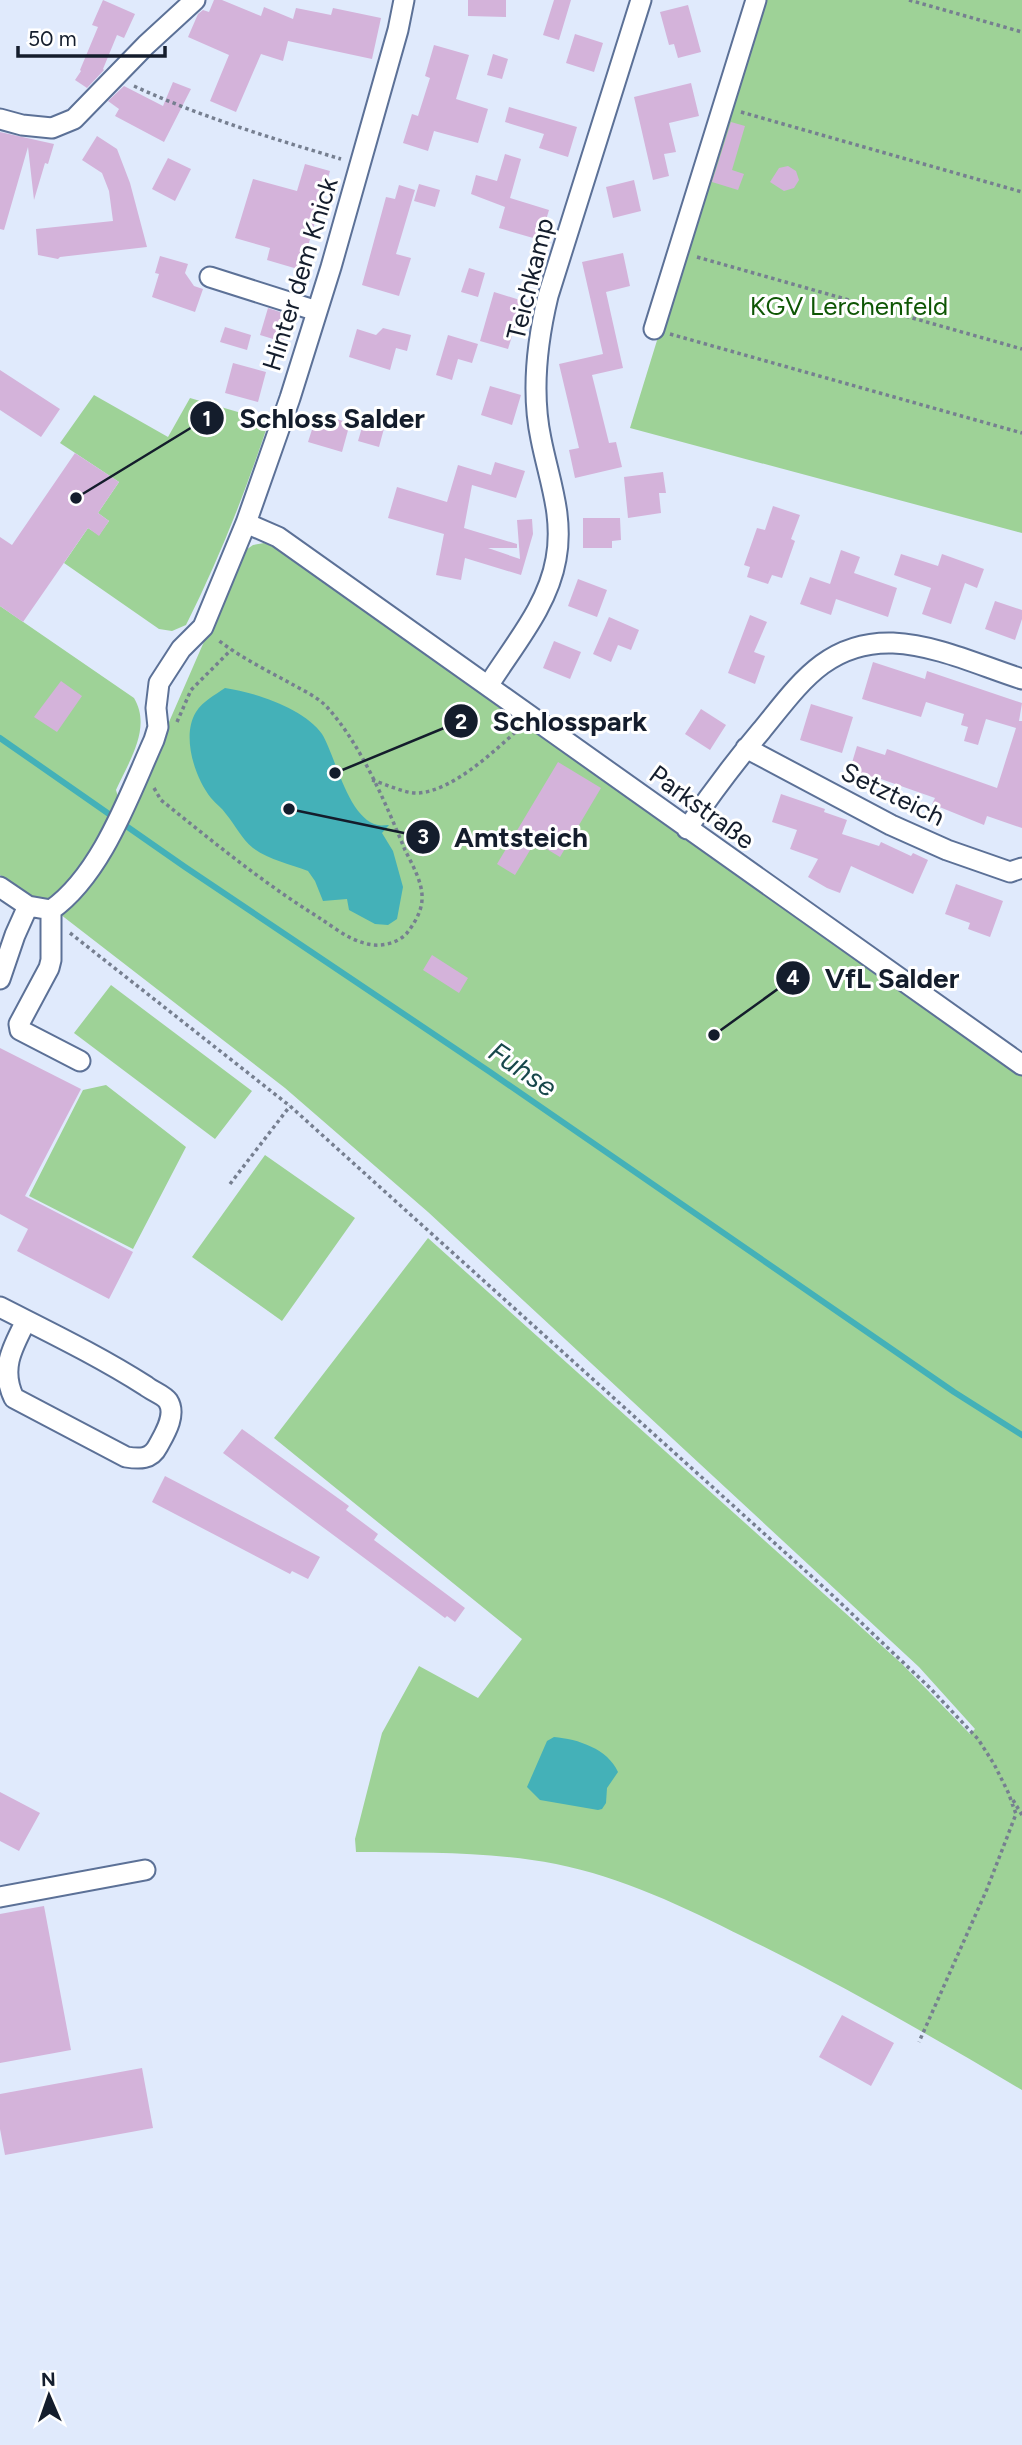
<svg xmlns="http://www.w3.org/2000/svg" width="1022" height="2445" font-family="Figtree,sans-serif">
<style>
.green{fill:#9ed297}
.water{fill:#44b1b8}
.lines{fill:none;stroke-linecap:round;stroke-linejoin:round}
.stream{stroke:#44b1b8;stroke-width:6}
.building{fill:#d4b3da}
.minor-casing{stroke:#5c7197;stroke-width:23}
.path{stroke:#767f90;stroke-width:3.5;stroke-dasharray:3.5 3.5;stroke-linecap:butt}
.minor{stroke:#fff;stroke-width:19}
.labels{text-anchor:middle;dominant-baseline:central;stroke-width:6;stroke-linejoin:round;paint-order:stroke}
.street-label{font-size:26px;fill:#141d2c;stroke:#fff}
.park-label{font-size:26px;fill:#0e5604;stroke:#fff}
.water-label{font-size:28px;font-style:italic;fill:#18484c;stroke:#fff}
.leader{fill:none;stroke:#141d2c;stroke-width:2.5}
.callout-dot{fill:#141d2c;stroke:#fff;stroke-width:2.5}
.mark-label{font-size:21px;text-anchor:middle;font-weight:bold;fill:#fff}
.callout-label{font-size:28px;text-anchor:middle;font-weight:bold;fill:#141d2c;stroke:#fff;stroke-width:6;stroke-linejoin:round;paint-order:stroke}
</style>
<rect width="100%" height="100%" fill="#e0eafc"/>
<path class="green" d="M762,0H1022V533L630,428Z
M94,395L168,437L190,398L269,421C246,491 219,559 186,625L172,631L159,629L64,563L88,528L99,535L109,521L98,513L119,482L60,443Z
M264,543L274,547L1022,1073V2090C931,2036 839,1983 744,1937C684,1907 622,1877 556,1864C490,1851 423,1853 356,1852L355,1839L382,1733L419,1666L478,1698L522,1639L274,1438L428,1238L902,1664L970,1734L975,1729L919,1667L428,1212L285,1088L56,911L122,830L243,552L253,545Z
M0,606L134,698C152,728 129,761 116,790L119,800L93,851L57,898L40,902L0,875Z
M111,985L252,1091L215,1139L74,1033Z
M106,1085L186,1147L133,1249L29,1196L83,1090Z
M265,1155L355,1218L282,1321L192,1257Z"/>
<path class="water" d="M225,688C254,692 305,709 322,734C336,757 348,819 378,825C381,826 385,825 389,825L382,833L393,851L403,887L397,919L388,925L375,924L349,910L347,899L323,901L315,881L308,871C290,864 269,860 253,848C241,838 236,826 226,814C222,808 216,804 211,798C195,778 181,736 196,712C203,701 215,695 225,688Z
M554,1737C578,1739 608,1749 618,1772L607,1788L606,1803L602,1809L598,1810L540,1800L527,1787L547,1741Z"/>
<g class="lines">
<path class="stream" d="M0,738L185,867L490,1072L954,1392L1022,1435"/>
</g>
<path class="building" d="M103,0L135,14L124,38L117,35L103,69L104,70L87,88L75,80L81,71L80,70L98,27L92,25Z
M214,0H222L261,16L264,7L293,19L296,8L331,15L333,8L381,18L372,59L288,41L283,61L261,54L236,112L210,101L229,55L188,37L198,14L203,10L209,12Z
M468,0H506V17L468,16Z
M554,0H571L559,40L543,35Z
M688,5L701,52L678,58L674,44L669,45L660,12Z
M575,34L603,43L594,72L566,63Z
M434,45L469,55L456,99L488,109L478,143L434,131L428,151L403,143L412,114L418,116L430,78L425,76Z
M493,54L508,59L502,79L487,75Z
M173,82L191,89L164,142L115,116L119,109L108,101L124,86L163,106Z
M691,83L699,116L669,123L676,152L664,154L669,176L653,180L634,97Z
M509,107L577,127L568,157L539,148L544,134L505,122Z
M731,122L745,126L732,170L744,174L738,190L712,182Z
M0,132L54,144L48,164L45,163L34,200L28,147L4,230L0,229Z
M97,136L117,149L130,183L147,247L60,257L58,259L38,255L36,229L113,221L109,191L102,173L82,160Z
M505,154L521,159L510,198L549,210L540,240L499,228L505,207L471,194L476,175L497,181Z
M168,158L191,169L175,201L152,189Z
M305,164L330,171L301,270L267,260L270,248L235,238L253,179L297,191Z
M788,166L796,171L799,180L794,188L784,191L770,182L779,168Z
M634,180L641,211L613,218L606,187Z
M419,184L440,190L435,207L414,201Z
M399,185L415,190L396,254L411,258L399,296L362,285L386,197L395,199Z
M623,253L630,286L606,292L623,368L592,375L609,443L616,442L622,467L575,478L569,450L579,448L559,364L603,354L582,262Z
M160,256L188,264L185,273L194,286L203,289L195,312L152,297L159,274L155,273Z
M469,268L485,273L478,297L461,292Z
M494,292L523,301L508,349L480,341Z
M268,308L295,317L291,331L287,329L283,342L260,335Z
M225,327L251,335L247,350L220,342Z
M383,328L411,335L407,351L396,348L390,370L349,357L357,329L376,335Z
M448,335L478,344L472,363L458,359L452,380L436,375Z
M233,363L266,372L258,402L225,393Z
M0,370L60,409L41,437L0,410Z
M490,386L521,395L512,425L481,415Z
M366,414L386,421L379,447L358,441Z
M326,416L350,423L342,452L308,442L316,417L325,420Z
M75,453L119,482L98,513L109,521L99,536L88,528L23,622L0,606V537L12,545Z
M495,462L525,471L516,498L472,485L464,528L517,544V548H488L520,559L517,520L532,519L533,534L521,575L465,558L461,580L436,575L444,534L388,518L397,487L447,502L458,465L491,475Z
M663,472L666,493H659L661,513L628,518L624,477Z
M773,506L800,515L791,539L795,541L782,578L772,575L768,584L747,577L750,567L744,565L757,528L765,530Z
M583,518H620L621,540L612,541V548H583Z
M841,550L860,557L854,573L897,588L888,617L836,599L831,615L800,604L810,577L830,584Z
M901,554L938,566L942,554L984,569L977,588L965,583L951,624L922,614L931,588L894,575Z
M578,579L607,590L597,617L568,606Z
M995,601L1022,610V619L1015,640L985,629Z
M750,615L767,622L754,652L765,656L755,684L728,673Z
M609,617L639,630L631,650L618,645L611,662L593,654Z
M554,641L581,652L570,679L543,668Z
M873,662L925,679L927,671L1022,703L1019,721H1022V828L987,816L984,825L932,804L935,798L878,778L875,785L848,776L857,746L885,755L887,749L997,788L1016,728L986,719L978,745L964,741L968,727L961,725L964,714L926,702L921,717L862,699Z
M61,681L82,696L57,732L34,717Z
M811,704L853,717L842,753L800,740Z
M701,709L726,725L710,750L685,734Z
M558,762L601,788L560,857L535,842L515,875L497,864Z
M781,794L825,809L824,812L847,820L842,834L879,846L881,842L911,856L913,853L928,860L913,894L851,866L840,893L827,888L808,877L818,859L790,849L797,830L772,822Z
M956,884L1003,901L990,937L968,929L970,923L945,914Z
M432,955L468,978L459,993L423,970Z
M0,1048L81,1089L25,1196L133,1252L109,1299L17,1251L28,1229L0,1214Z
M242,1429L349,1506L346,1510L378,1534L374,1540L465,1608L455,1622L447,1616L445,1618L223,1453Z
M165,1476L320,1557L308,1579L292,1571L290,1574L152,1502Z
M0,1792L40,1813L19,1851L0,1841Z
M44,1906L71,2050L0,2063V1914Z
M842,2015L894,2043L871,2086L819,2057Z
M142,2068L153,2128L5,2155L0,2129V2094Z"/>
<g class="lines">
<defs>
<path id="minor" d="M0,119L22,125L52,128L74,119L146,45L195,0
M210,277L317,311
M654,329L756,0
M246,523L278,537L1022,1065
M488,686C513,646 548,606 556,559C564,516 549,480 541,439C531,392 537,342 548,296L641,0
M746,748L891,825L947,850L1010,872L1022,868
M687,829C710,795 734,763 761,731C798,686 826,641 893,643C937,645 981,666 1022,679
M0,887L28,906L51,910C102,874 129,795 154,740L158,727L156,708L159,683L181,649L203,627L246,523L290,398L331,267L398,30L404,0
M51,910V960L49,968L19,1024L20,1030L80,1061
M0,979L15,935L28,906
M0,1307C49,1332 99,1356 146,1386C152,1391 164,1395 168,1401C177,1415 164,1435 158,1446C151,1460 139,1459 126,1457L14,1398C0,1369 12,1348 26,1321
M0,1897L145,1870"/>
</defs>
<use href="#minor" class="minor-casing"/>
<path class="path" d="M909,0L1022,32
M134,86C201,117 271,138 341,159
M741,112L1022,192
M697,257L1022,349
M670,334L1022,433
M177,722L191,690L231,650
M372,780C386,784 405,794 419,793C454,790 494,751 519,729
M154,788L161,800C212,841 262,882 318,917C332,926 348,939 364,943C379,948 397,944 407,933C414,924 422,911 422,899C423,883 412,864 405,850C385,802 361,744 326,706C316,696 302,690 290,683C266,670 240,657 218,640
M70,933L290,1106L830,1593L929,1687L978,1739L994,1764L1008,1792L1016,1814L987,1889L919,2042
M230,1184L290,1106
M1013,1800L1022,1815"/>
<use href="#minor" class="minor"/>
</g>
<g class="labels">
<g class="street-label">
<text transform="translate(300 274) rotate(-73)">Hinter dem Knick</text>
<text transform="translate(530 279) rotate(-76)">Teichkamp</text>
<text transform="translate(893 794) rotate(26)">Setzteich</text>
<text transform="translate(702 807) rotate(36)">Parkstraße</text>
</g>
<g class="park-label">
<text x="849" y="306">KGV Lerchenfeld</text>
</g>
<g class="water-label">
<text transform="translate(523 1069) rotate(34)">Fuhse</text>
</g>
</g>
<path class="leader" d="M76 498L207 418M335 773L461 721M289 809L423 837M714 1035L793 978"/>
<g class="callout-dot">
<circle cx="76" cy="498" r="7"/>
<circle cx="335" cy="773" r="7"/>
<circle cx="289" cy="809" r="7"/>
<circle cx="714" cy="1035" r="7"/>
<circle cx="207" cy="418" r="18"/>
<circle cx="461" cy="721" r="18"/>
<circle cx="423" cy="837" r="18"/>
<circle cx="793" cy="978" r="18"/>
</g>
<g class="mark-label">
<text x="207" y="426">1</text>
<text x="461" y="729">2</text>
<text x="423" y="844">3</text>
<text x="793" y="985">4</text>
</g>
<g class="callout-label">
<text x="332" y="428">Schloss Salder</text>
<text x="570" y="731">Schlosspark</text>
<text x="521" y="847">Amtsteich</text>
<text x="892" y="988">VfL Salder</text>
</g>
<g transform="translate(49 2396) rotate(358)" stroke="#ffffff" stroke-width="5" paint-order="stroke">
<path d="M0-5L12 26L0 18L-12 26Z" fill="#141d2c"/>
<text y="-10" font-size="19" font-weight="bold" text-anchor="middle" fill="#141d2c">N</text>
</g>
<path d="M18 46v10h147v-10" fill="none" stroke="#141d2c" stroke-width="3.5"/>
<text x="28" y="46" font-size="21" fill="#141d2c" stroke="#ffffff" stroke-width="5" paint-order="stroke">50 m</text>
</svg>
